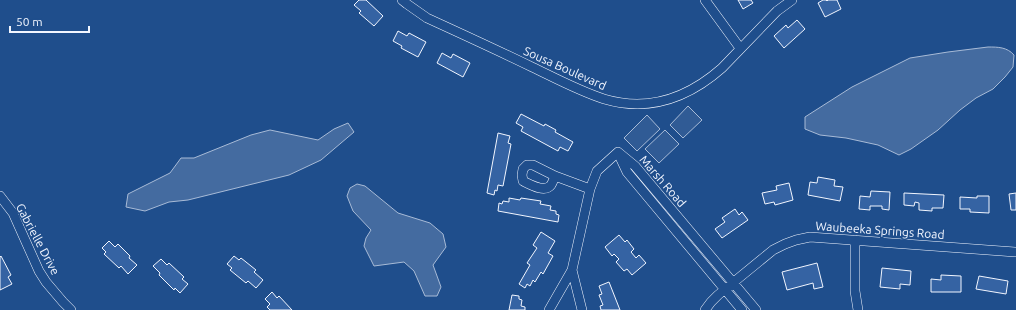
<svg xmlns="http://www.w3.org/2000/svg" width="1016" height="310" font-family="Ubuntu,sans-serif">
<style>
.built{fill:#305b95;stroke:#a8bbd7}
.water{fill:#446ba0;stroke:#a8bbd7}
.building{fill:#3563a3;stroke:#f2f6ff}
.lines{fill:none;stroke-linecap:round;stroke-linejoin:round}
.street-casing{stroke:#f2f6ff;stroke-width:10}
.street{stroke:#1f4e8c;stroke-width:9}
.labels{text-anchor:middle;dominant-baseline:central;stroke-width:3;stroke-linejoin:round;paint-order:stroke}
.street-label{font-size:12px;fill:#f2f6ff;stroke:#1f4e8c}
</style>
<rect width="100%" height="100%" fill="#1f4e8c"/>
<path class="built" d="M688,106L702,120L683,138L670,125Z
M647,115L660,129L637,151L624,138Z
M665,130L679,144L659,163L645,149Z"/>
<path class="water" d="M988,47C998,47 1007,47 1014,55L1013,67L1005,77L993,89L976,98L960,110L938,130L911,149L899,155L878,145L846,138L820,135L805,129V117L852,87L910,58L948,52Z
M348,123L354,132L321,160L289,175L188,200L169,202L145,211L126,207L128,194L170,173L181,158H194L251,135L270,130L318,140L334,129Z
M357,184L365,186L398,213L430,223L443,234L446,247L433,265L441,287L437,296H425L414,271L404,262L374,266L364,246L366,238L371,230L353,211L347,196L350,188Z"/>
<path class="building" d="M359,0H366L383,16L374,26L359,13L361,11L354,5Z
M738,0H751L753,3L743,9Z
M823,0H826L827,1L828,0H837L841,9L825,17L818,3Z
M797,20L805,29L784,48L774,36L786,25L788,28Z
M398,31L407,36L409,33L426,42L418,57L401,48L402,46L393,41Z
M442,53L451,58L453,54L470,63L463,77L437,63Z
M521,114L544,126L545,124L556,130L555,132L573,142L568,151L560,147L558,151L521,131L523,127L516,123Z
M498,133L510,136L508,143L511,144L503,186L498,185L497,191L495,190L494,195L487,193Z
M818,177L835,180L834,186L843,187L840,201L808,195L810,182L817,183Z
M789,183L793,200L775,205L774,202L765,204L762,193L777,190L776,186Z
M871,191L890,192L889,210L882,209V206H870V210L859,209L860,196L870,197Z
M904,193L944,195L943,208H932V211L919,210V203L915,202L914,206L904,205Z
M1016,193V210H1011L1009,194Z
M977,196H989V213L970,212V209H960V197L977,198Z
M509,198L520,200L521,198L541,201L540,204L551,206L550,210L556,211V214L559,215L558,222L498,211L499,203L502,204L503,201L509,202Z
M735,209L739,215L742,212L748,220L722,238L715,229L725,222L722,218Z
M541,232L555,241L548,253L553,256L543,274L541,272L535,282L533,280L530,286L527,284L525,288L519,284L530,265L527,263L537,248L533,245Z
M619,235L625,242L627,240L634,249L631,252L636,258L639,255L646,263L632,275L627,269L624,271L616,262L619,259L614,254L612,256L605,247Z
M109,241L115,247L118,244L130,256L129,258L137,265L128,274L121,266L119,268L104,254L106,252L102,248Z
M1,256L11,275L8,277L12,284L0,290V257Z
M234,256L239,260L241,258L256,270L254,272L263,280L256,288L248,281L246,283L230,270L232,268L227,264Z
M161,259L167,265L169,263L184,277L182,279L188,284L180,293L175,288L174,290L159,275L160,273L153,266Z
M817,263L823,287L814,289L813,283L787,290L782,272Z
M882,268L911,271L910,285L900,284V289L880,287Z
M941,275L961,276V292H931V279L941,280Z
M979,276L1008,281L1006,294L976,289Z
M609,282L620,310H601L600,306L603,305L599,295L602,294L599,286Z
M272,292L277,298L279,296L292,310H270L267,307L270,304L265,299Z
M512,295L519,296V299L522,300L521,306L525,307V310H509Z"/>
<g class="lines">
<defs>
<path id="street" d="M402,0L407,4L427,18C462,34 497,50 532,67C555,78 579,91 604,99C648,112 688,98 722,68L777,11L792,0
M705,0L740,48
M618,152L635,166L756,310
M619,155L627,172L742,310
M555,176C554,178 553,182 551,185C545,193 531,185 523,181L522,175L523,169L527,165H533L555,176L590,189
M0,196L13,213L39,271L46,282L63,302L71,310
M855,240V291L858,310
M572,270L582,310
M549,310L572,270L590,189L597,171L618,152
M705,310L711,302L718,295L773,250L785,244L796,240L810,237L1015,252"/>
</defs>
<use href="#street" class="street-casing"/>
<use href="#street" class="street"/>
</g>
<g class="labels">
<g class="street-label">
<text transform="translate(565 68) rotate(24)">Sousa Boulevard</text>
<text transform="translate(663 181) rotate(49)">Marsh Road</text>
<text transform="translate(880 230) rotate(4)">Waubeeka Springs Road</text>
<text transform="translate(38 239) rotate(62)">Gabrielle Drive</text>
</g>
</g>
<path d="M10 26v6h79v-6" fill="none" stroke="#f2f6ff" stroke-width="2"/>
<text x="16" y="26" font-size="12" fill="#f2f6ff" stroke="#1f4e8c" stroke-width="3" paint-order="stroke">50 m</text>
</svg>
